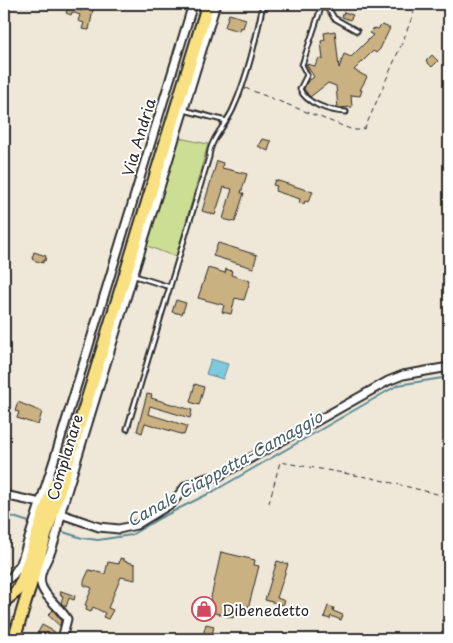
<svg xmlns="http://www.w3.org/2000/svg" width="453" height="643" font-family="'Playpen Sans',sans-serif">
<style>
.green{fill:#ccde93;stroke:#7c845f}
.water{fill:#7fc9df;stroke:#5d8a97}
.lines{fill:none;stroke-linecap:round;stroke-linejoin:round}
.stream{stroke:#5d8a97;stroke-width:2}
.building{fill:#cab181;stroke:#2b2b2b}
.service-casing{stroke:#2b2b2b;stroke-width:7}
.minor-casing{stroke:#2b2b2b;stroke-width:11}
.primary-casing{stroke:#2b2b2b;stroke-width:14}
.trunk-casing{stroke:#2b2b2b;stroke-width:15}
.path{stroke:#2b2b2b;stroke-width:1;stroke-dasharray:5 4;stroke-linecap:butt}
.service{stroke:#fff;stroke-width:3}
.minor{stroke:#fff;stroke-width:7}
.primary{stroke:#f9e181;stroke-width:10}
.trunk{stroke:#f9e181;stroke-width:11}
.labels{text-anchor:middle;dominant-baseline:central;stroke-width:4;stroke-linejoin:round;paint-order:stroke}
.street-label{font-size:15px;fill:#2b2b2b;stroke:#fff}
.poi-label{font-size:15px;fill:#2b2b2b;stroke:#fff;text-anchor:start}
.water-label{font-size:16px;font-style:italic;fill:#48626a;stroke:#fff}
</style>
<rect width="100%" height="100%" fill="#efe8d9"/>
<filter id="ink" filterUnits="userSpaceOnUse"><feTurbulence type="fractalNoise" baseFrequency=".02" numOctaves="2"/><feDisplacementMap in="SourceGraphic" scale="10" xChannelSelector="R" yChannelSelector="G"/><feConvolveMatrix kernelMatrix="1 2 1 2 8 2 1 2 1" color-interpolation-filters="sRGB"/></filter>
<g filter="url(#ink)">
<path class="green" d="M179,138L208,144L176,257L147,246Z"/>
<path class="water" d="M211,359L228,364L223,379L206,374Z"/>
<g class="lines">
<path class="stream" d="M4,514L32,523
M60,531L82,538L98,540L131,535L160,518L214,491L398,385L449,377"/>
</g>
<path class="building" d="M89,4L94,5L89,30L82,29L84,23L78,21L80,15L72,12L71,15L66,13L69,5L82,11L83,6L88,8Z
M344,12L353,15L350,20L342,17Z
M229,14L246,19L243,28L240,27L239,31L225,27Z
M382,25L390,28L380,49L376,53L373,51L354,70L367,77L360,90H362L360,96L351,95L352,107L338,108L336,86L328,83L310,97L304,89L307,82L314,77L306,64L315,66L319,58L323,60L321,41L325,40L324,33L335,31L339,68L344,54L351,57L373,35L369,33L374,28L378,29Z
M432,55L438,61L432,67L426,61Z
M262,139L271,141L268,151L258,146Z
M217,161L223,163L222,168L247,174L241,193H244L235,222L223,219L232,189L224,187L215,215L202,211Z
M275,180L313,192L308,202L305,201L304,204L299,203L300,199L275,191L277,186L273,185Z
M218,243L257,255L253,268L213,256Z
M34,252L46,256L45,261L43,260V263L33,260L32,258Z
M208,268L225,273L226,269L232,271L231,275L250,281L244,300L235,298L231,314L222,312L224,305L198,298Z
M176,300L186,303L182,314L172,312Z
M195,384L204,387L199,405L190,402Z
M147,394L152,395L151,398L192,410L190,418L150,406L148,414L187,426L184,435L145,423L142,433L137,431Z
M18,402L42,412L38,425L17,418L19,412L15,411Z
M221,552L255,560L254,565L259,566L248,609H246L245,614L235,612L233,618L208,611Z
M120,558L124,559V561L135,564V580L121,577L108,608L113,610L108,619L103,617L105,613L93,607L91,612L86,610L87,606L85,605L92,588L84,585V581L89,570L105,574L108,562L119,564Z
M277,561L288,564L277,598L285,601L283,605L265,600Z
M61,591L75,596L74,600L69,598L66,607L61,603L63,596L60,595Z
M328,606L334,608L333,611L343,615L341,620L331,616L330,619L324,617Z
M53,610L61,620L60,626L48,615Z
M206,624L214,626L211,639H202Z
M42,625L55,632L54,634L57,639H38V638L36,636Z"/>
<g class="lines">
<defs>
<path id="service" d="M320,4L330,11L334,18L357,31
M322,5L302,65L307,75L300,89C306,104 330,111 346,112
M184,110L226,121
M135,276L170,287
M127,429L209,157C210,139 226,125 233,109C248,76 256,39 263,4"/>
<path id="minor" d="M4,495L41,503
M61,514L99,527L119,529L136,525L172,503L186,486L207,478L219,476L388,381L403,375L449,367
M4,583L13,575L21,563L55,457L193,4
M62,639L67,619C61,608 43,596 41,584C38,573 47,561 51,551C56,537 60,522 62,508L216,4"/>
<path id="primary" d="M4,623L8,639"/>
<path id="trunk" d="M4,601L17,591L22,581L54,484
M14,639L208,4"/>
</defs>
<use href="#service" class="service-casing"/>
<use href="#minor" class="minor-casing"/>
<use href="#primary" class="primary-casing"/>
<use href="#trunk" class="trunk-casing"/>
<path class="path" d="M245,88L353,130H361L365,128L403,41L417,4
M269,503L280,462L372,478L449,497"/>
<use href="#service" class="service"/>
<use href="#minor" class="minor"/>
<use href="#primary" class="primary"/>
<use href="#trunk" class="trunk"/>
</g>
</g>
<defs>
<symbol id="shop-ring" viewBox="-11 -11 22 22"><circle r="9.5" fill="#fff" stroke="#d1495b" stroke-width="1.5"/><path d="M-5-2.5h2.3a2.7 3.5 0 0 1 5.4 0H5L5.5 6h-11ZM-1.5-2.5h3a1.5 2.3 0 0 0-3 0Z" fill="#d1495b"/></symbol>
</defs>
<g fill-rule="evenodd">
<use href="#shop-ring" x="190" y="595" width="28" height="28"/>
</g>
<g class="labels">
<g class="street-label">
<text transform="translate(138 137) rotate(-73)">Via Andria</text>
<text transform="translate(64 457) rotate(-73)">Complanare</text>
</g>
<g class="poi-label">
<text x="222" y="609">Dibenedetto</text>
</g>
<g class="water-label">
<text transform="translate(224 468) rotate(-29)">Canale Ciappetta-Camaggio</text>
</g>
</g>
<rect width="453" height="643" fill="none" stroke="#fff" stroke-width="20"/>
<rect x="10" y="10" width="433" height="623" fill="none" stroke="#2b2b2b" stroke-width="2" filter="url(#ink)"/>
</svg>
